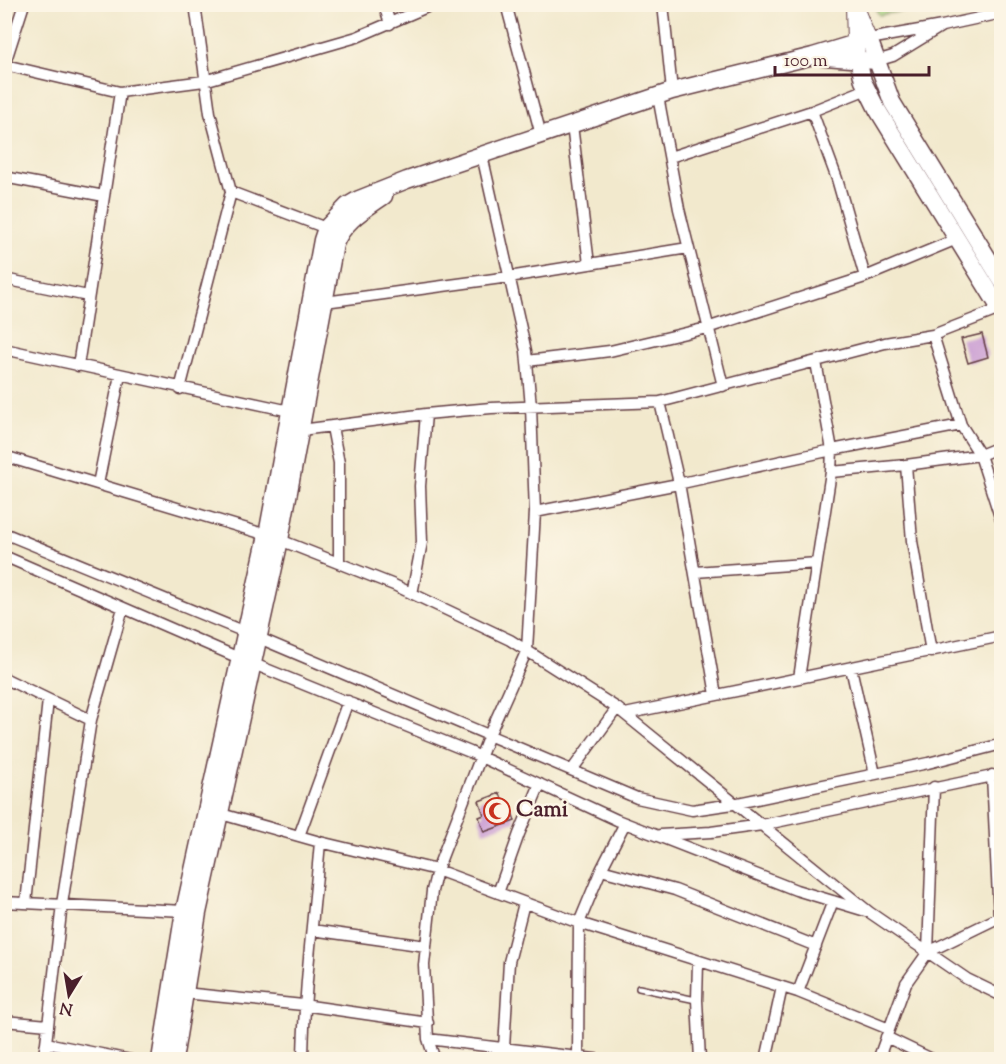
<svg xmlns="http://www.w3.org/2000/svg" width="1006" height="1064" font-family="'Sorts Mill Goudy',serif">
<style>
.green{fill:#a7d481;stroke:#787a56;stroke-width:1.5}
.building{fill:#cca1d4}
.lines{fill:none;stroke-linecap:round;stroke-linejoin:round}
.service-casing{stroke:#633d43;stroke-width:8}
.minor-casing{stroke:#633d43;stroke-width:13}
.tertiary-casing{stroke:#633d43;stroke-width:16}
.secondary-casing{stroke:#633d43;stroke-width:19}
.service{stroke:#fff;stroke-width:5}
.minor{stroke:#fff;stroke-width:10}
.tertiary{stroke:#fff;stroke-width:14}
.secondary{stroke:#fff;stroke-width:16}
.labels{text-anchor:middle;dominant-baseline:central;stroke-width:5;stroke-linejoin:round;paint-order:stroke}
.poi-label{font-size:22px;font-weight:bold;fill:#4a1f2b;stroke:#fcf5e5;text-anchor:start}
</style>
<rect width="100%" height="100%" fill="#fcf5e5"/>
<filter id="ink" filterUnits="userSpaceOnUse"><feTurbulence type="fractalNoise" baseFrequency=".0167" numOctaves="2"/><feDisplacementMap in="SourceGraphic" scale="12" xChannelSelector="R" yChannelSelector="G"/><feConvolveMatrix kernelMatrix="1 2 1 2 8 2 1 2 1" color-interpolation-filters="sRGB"/></filter>
<filter id="wash" filterUnits="userSpaceOnUse"><feTurbulence type="fractalNoise" baseFrequency=".008" numOctaves="4" result="noise"/><feDisplacementMap in="SourceGraphic" scale="24" xChannelSelector="R" yChannelSelector="G"/><feGaussianBlur stdDeviation="1.35" result="paint"/><feColorMatrix in="noise" values="0 0 0 0 0 0 0 0 0 0 0 0 0 0 0 0 0 1.4 0 .05"/><feComposite in="paint" operator="in"/></filter>
<g filter="url(#wash)">
<rect width="100%" height="100%" fill="#f2e9cd"/>
<path class="green" d="M874,5H942L879,15Z"/>
<g id="blocks">
<path class="building" d="M982,334L988,357L968,363L961,339Z
M500,793L505,808L510,806L515,821L484,832L479,817L484,815L479,801Z"/>
</g>
</g>
<g filter="url(#ink)">
<use href="#blocks" fill-opacity="0" stroke="#633d43" stroke-width="1.5"/>
<g class="lines">
<defs>
<path id="service" d="M639,988L696,1000"/>
<path id="minor" d="M195,4L210,113L231,192
M384,4L390,24
M506,4L541,135
M663,4L672,91
M942,26L1002,13
M869,39L942,26L893,56L876,61
M5,65L120,92L204,81L357,37L434,4
M4,66L24,4
M658,96L679,209L723,386
M812,111L837,179L865,277
M572,125L589,264
M482,155L526,351L531,407L535,512
M670,157L812,111L867,89
M4,177L104,196
M4,279L88,296
M325,302L509,277L688,248
M4,349L290,411
M527,361L610,351L707,328L865,277L957,239
M78,366L120,92
M180,389L231,192L326,228
M660,402L679,483L716,695
M332,427L339,463V563
M301,430L426,414L491,408L660,402L885,343L933,335
M1002,446L980,455L1002,523
M4,456L267,535
M906,465L980,455L961,425
M831,472L832,450L961,425L933,335L1000,309
M98,484L120,375
M4,533L245,632L637,798L692,810L733,804L928,763L1002,744
M280,540L394,585L510,640L617,708L869,912L967,979L1002,996
M4,556L239,658L470,752L617,820L796,890L869,912
M695,572L817,563
M412,594L422,542L420,486L426,414
M123,608L91,720L62,904L46,1043L131,1060
M851,668L875,774
M4,678L91,720
M799,678L831,472L906,465L912,541L931,652
M625,714L1002,636
M572,770L617,708
M992,775L999,918
M934,787L928,952L1002,916
M221,814L320,842L437,870L489,735L527,650L535,512L673,485L832,450L816,362
M625,823L601,870L675,890L816,946
M660,835L711,832L762,825L1002,774
M299,836L348,701
M437,870L579,923L578,1057L428,1039L424,965L432,891Z
M601,870L579,923L798,992
M498,893L519,834L540,784
M833,901L798,992L889,1029
M4,902L184,911
M26,903L48,700
M312,930L426,946
M698,962L697,1000L700,1060
M184,993L303,1005L428,1023
M4,1021L48,1025
M886,1037L934,1060
M428,1039L435,1060
M504,1048L509,962L524,903
M578,1057L602,1060
M43,1060L46,1043
M303,1060C304,987 314,914 320,842
M766,1060L782,987
M878,1060L906,983L928,952"/>
<path id="tertiary" d="M853,4L854,43
M855,5L869,39"/>
<path id="secondary" d="M856,50L863,81L877,109L1002,312
M876,61L813,56L869,39L892,102L1002,281
M160,1060L184,911L267,535L322,240L326,228L347,206L359,199L407,180L672,91L813,56
M174,1060L198,913L280,540L335,244C344,221 364,210 384,196"/>
</defs>
<use href="#service" class="service-casing"/>
<use href="#minor" class="minor-casing"/>
<use href="#tertiary" class="tertiary-casing"/>
<use href="#secondary" class="secondary-casing"/>
<use href="#service" class="service"/>
<use href="#minor" class="minor"/>
<use href="#tertiary" class="tertiary"/>
<use href="#secondary" class="secondary"/>
</g>
</g>
<defs>
<symbol id="mosque-ring" viewBox="-11 -11 22 22"><circle r="9.5" fill="#fcf5e5" stroke="#c8321e" stroke-width="1.5"/><path d="M3.5-4.9A6 6 0 1 0 3.5 4.9A5 5 0 1 1 3.5-4.9Z" fill="#c8321e"/></symbol>
</defs>
<g fill-rule="evenodd">
<use href="#mosque-ring" x="482" y="796" width="30" height="30"/>
</g>
<g class="labels">
<g class="poi-label">
<text x="516" y="811">Cami</text>
</g>
</g>
<rect width="1006" height="1064" fill="none" stroke="#fcf5e5" stroke-width="24"/>
<g transform="translate(69 995) rotate(191)" stroke="#fcf5e5" stroke-width="4.5" paint-order="stroke">
<path d="M0-4.5L10 22L0 15L-10 22Z" fill="#4a1f2b"/>
<text y="-9" font-size="16" font-weight="bold" text-anchor="middle" fill="#4a1f2b">N</text>
</g>
<path d="M775 66v9h154v-9" fill="none" stroke="#4a1f2b" stroke-width="3"/>
<text x="784" y="66" font-size="18" fill="#4a1f2b" stroke="#fcf5e5" stroke-width="4.5" paint-order="stroke">100 m</text>
</svg>
